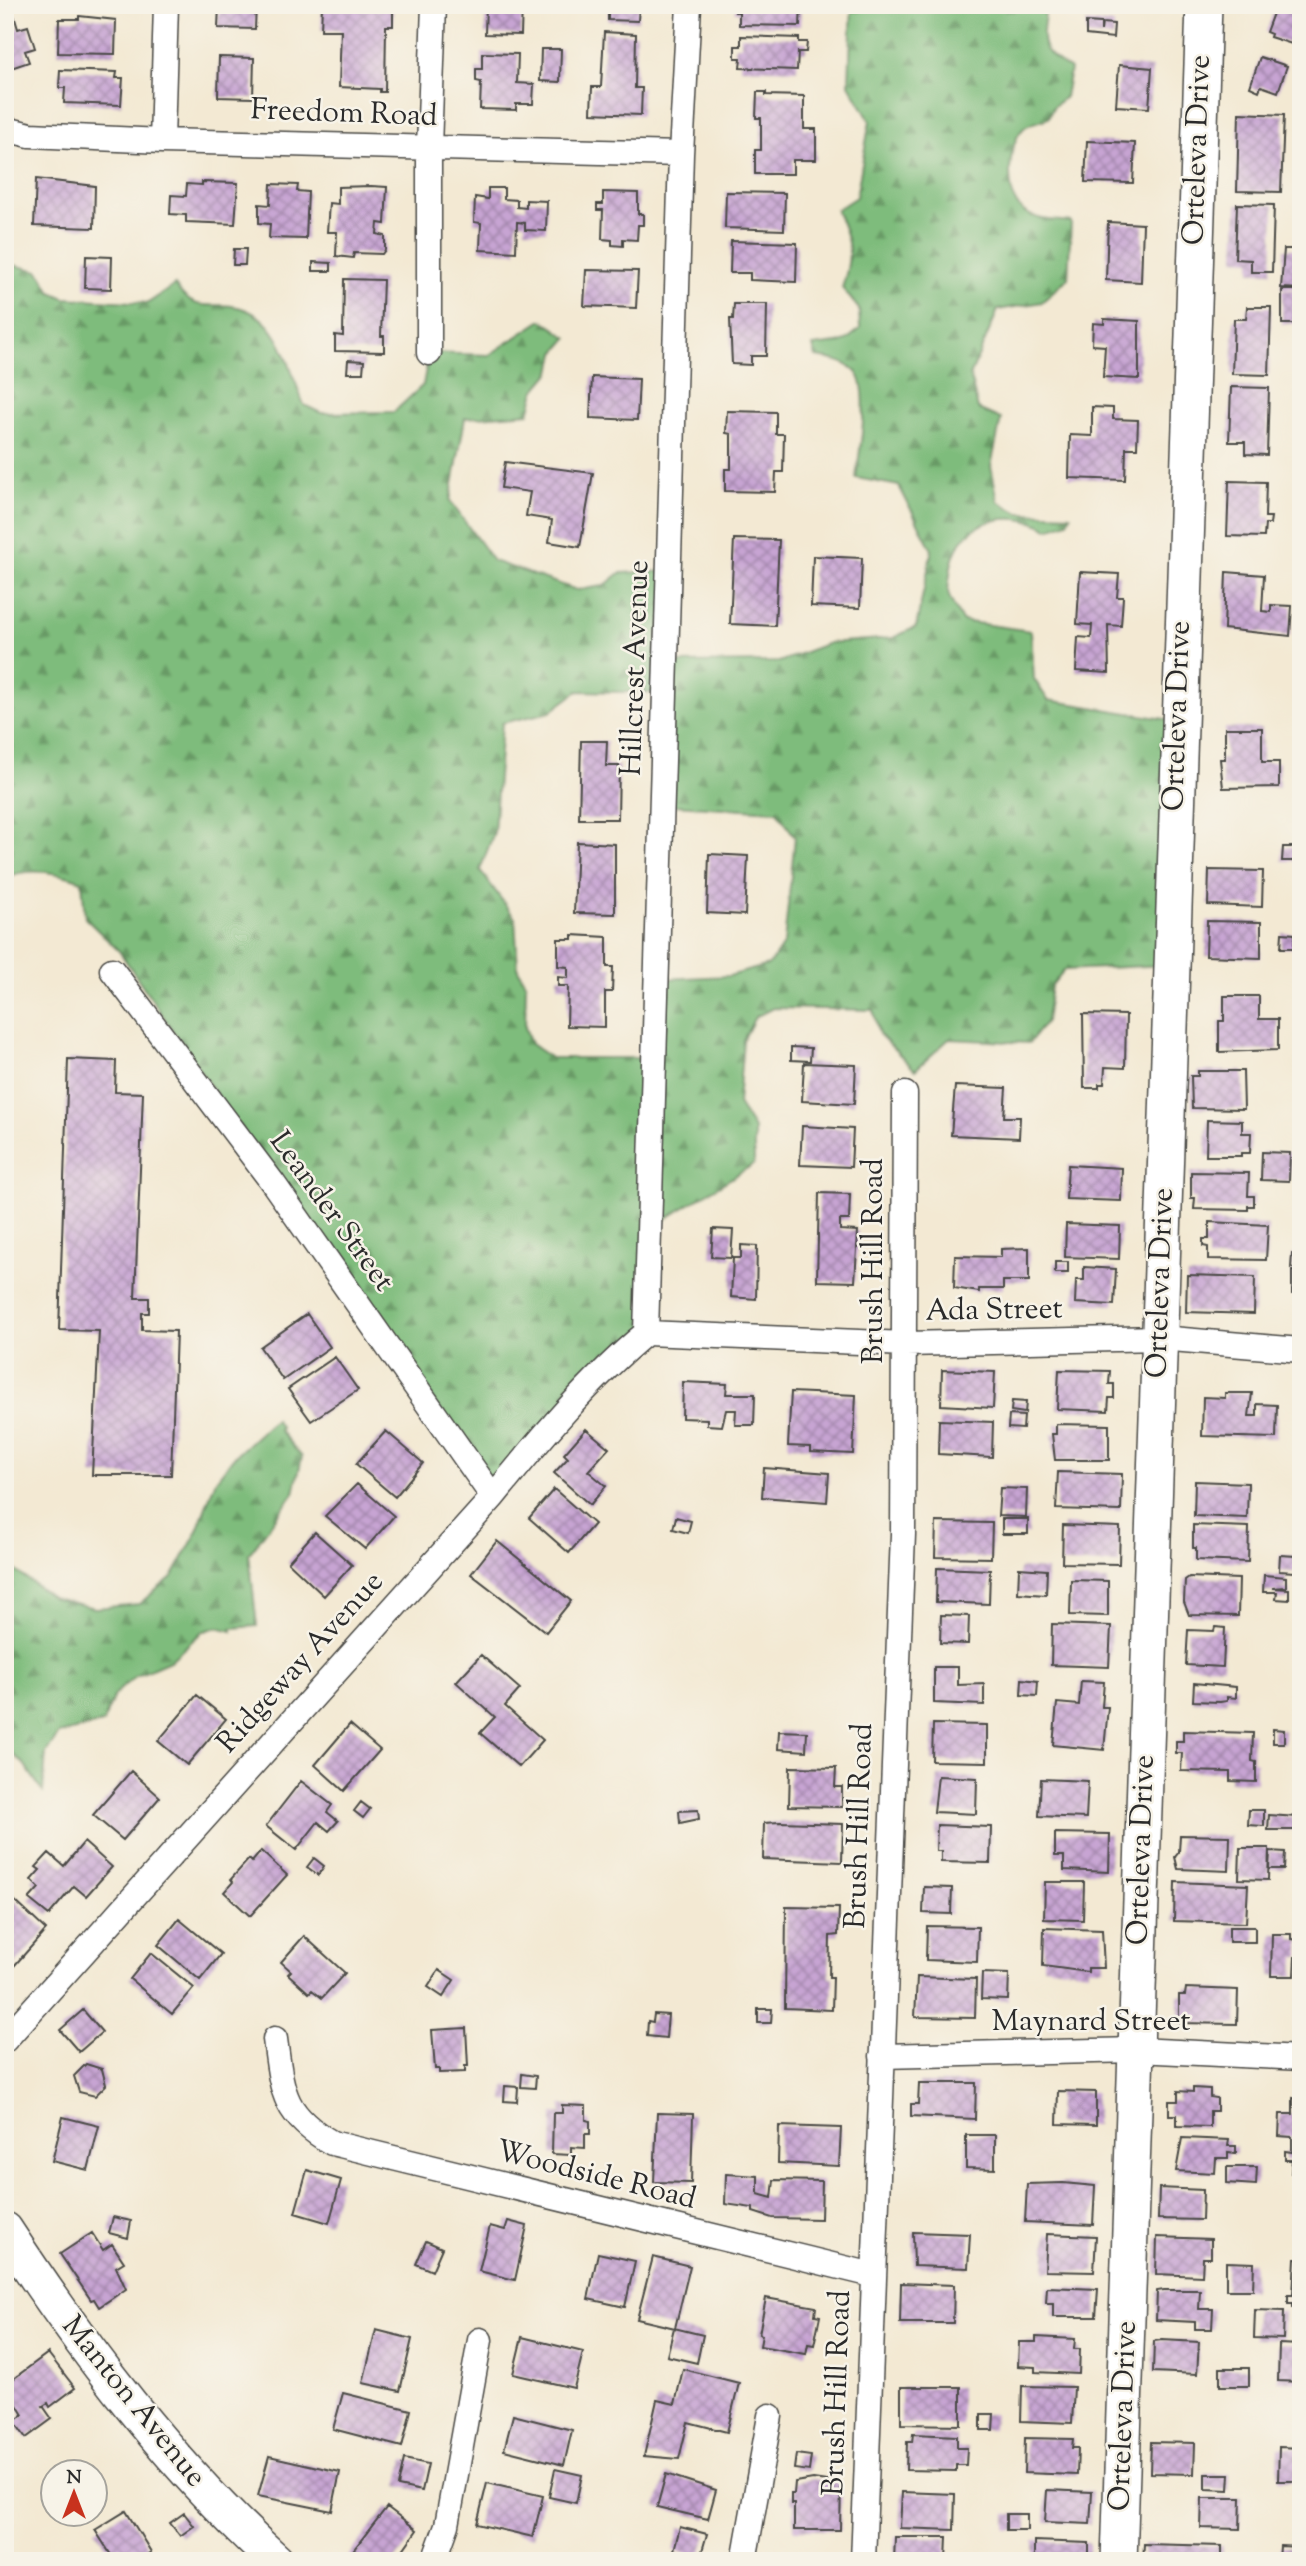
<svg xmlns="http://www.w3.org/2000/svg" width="1306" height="2566" font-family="'Sorts Mill Goudy',serif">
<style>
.forest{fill:url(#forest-firs);stroke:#547453;stroke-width:2;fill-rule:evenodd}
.building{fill:url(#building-cross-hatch)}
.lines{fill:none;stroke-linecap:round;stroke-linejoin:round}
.street-casing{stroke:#494844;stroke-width:27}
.secondary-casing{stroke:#494844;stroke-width:38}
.street{stroke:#fff;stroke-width:24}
.secondary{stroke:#fff;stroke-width:35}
.labels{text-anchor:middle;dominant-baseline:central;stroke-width:5;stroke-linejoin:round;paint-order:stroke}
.street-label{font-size:30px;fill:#2b2b2b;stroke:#f7f3e8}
</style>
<defs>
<pattern id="forest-firs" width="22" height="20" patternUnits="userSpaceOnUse" patternTransform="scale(1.75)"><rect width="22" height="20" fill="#7ebc7b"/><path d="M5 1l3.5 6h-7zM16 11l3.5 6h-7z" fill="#679965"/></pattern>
<pattern id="building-cross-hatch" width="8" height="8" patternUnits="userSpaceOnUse" patternTransform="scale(1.75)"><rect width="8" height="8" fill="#c7a4d3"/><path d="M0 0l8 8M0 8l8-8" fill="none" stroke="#a286ab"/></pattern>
</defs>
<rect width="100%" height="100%" fill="#f7f3e8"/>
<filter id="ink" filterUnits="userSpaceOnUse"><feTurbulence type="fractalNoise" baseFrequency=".0143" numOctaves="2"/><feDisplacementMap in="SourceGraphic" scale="14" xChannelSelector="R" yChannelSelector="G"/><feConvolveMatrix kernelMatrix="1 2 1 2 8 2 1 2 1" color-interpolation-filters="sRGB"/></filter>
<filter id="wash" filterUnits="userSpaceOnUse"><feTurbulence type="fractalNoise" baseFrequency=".00686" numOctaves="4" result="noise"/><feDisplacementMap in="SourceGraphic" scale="28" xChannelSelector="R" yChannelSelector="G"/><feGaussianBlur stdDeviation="1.57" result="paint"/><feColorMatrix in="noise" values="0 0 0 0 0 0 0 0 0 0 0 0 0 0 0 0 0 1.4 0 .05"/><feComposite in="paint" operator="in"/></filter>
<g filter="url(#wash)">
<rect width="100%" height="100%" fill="#f3e9d3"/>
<path class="forest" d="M852,5H1046C1042,42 1036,49 1070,69L1065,97L1053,107L1048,118C1041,121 1028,123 1023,129C1008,143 1005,191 1019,207C1031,221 1055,220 1071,222L1068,278L1042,302L998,310L970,376L978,409L1001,419L991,466L998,501L1019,513L1071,515L1068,522L1049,529C1007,506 954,522 950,574C949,581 947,590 949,596C952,604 958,613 962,621L1031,631L1034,679L1048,700L1178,721L1166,965L1064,970L1051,986L1046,1021L1029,1043L949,1039L915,1070L879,1034L873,1010L773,1008L755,1017L743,1040L738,1104L754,1129V1164L654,1226L649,1330L490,1481L250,1144L119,951L85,918L82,881C57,872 29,866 5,878V259L9,264L39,271L51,292L65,298L148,303L175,285C197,319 216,297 247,310C283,325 291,374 304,405L321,413L394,412L423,385L429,353L489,355L542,320L568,338L555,353L551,372L535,391L529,413L465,418L450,501L493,561L577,590L604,586L620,573L671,571L676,663L779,662L829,643L893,638L916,627L932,550L899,486L856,478C859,455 871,391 857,373C847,361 830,359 816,357L813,346L844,342L860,329L859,309L842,288C853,255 851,241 836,210L856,197L870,121L849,84ZM578,691L671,693L673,805L777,811L795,837L784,943L769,965L729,976L663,979L656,1058H551L531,1044L525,1027L526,985L518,969L515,918L480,870L494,832L502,723L550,712Z
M275,1419L281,1428L279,1430L302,1457L294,1493L249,1554L257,1626L231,1628L232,1631L217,1627L202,1632L170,1661L135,1676L114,1695L103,1723L59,1734L46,1753L43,1792L24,1764L5,1748V1544L13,1569L53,1598L95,1608L139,1604L173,1576L195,1536L216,1480L233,1458Z"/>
<g id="blocks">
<path class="building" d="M5,5H11L18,29L28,26L35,48L25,51L29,62L5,70Z
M219,5H256L255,29L218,28Z
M322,5H393V26H386L385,92H380V89L339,87L341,30H321Z
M486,5H522L521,35L485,34Z
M608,5H639L638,21L608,20Z
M735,5H801L800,26L739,25V12H735Z
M1269,5H1301V47L1270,37L1271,34L1266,32L1273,13L1267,11Z
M79,16L116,20L115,54L58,53L59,19H79Z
M1086,22L1101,23V31L1102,23L1114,24L1113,38L1086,35Z
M604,32L636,34L635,88H642L641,115L591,113L592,87H601Z
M741,36L799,38V42H807L806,52H798L797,70L740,68L741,58H735V46H741Z
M541,49H561L560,82L540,81Z
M482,53L518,54L517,83L534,84L533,104H516V110L480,109L481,82L476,81V69H482Z
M219,57L254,58L253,98L218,97Z
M1260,57L1287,66L1278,92L1261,86L1259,91L1250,87Z
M1119,65L1152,68L1149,108L1116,106Z
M60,70L117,72L116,78H123L121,105L64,103L65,88H59Z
M757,92H766V95L804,96V129H816V160H793V174H755V150H761V118H756Z
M1239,113L1284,115L1281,192L1237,191Z
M1087,141L1135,143L1133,183L1085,182Z
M36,179L95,186L94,228L34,226Z
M202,182L238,183L235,224L186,222V215L170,214L171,195L186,196L187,184L202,185Z
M271,184L298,185L297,191L308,192L306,239L269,238L270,224L259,223V204L270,205Z
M371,186L387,187L385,224L378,223L377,234L385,236V250L382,254L354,253L353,258L336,256L337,232H327L329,203L338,204V187Z
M488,188H504V199L517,200V207L526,208V200L547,201L546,231L525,230V223L517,222L516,252L480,250L481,223L474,222L475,197L488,199Z
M603,192L638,193V214H643V225H638L637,240L623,239V246L612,245V240L602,239L603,210H597V204H603Z
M726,192L785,193L784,230L725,228Z
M1237,204L1274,205L1272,272H1251V260L1235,259Z
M1108,222L1143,224L1141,282L1106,280Z
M731,241L797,243L796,282L750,280V273H730Z
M234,249H246L245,265H233Z
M1284,249H1301V289L1281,288Z
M86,256L112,257L111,289L85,288Z
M313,262L331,263V271H313Z
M586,270L638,271L636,308L584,306Z
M344,279L383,280L381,336H384V352L335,351V335L343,336Z
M1282,290H1301V324H1282Z
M734,304H767L766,356H751V365L732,364L730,319H733Z
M1247,307H1271L1269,375L1232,374L1234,319H1246Z
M1104,319L1139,321V379L1103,377L1105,346L1092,345L1093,323L1104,324Z
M348,360L364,361L363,373H347Z
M592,377L639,379L637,420L590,418Z
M1231,387L1269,388L1267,455L1245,454V442H1229Z
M1092,407L1113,408V419L1138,420L1137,448H1126L1125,480L1069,478L1070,435L1092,436Z
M727,411L776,412V434H784L783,472H776L775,492L725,491V469H731V434L726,433Z
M505,462L593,473L580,547L549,542L552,520L526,516L530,492L501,488Z
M1229,481L1266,482L1265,517H1271L1270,524H1265L1264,537L1227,536Z
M734,539L779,540L775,626L730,624Z
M813,556L862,558L860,608L811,606Z
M1080,572L1119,574L1117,597H1123L1121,626L1108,625L1109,673L1076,671L1078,637L1091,638L1092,625L1077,624Z
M1226,572L1264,575L1262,611L1271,612V605L1292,606L1290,636L1224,629Z
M1225,728H1262V762H1279V787L1223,788L1220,759H1225Z
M581,741H607L606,766H619L618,819H579Z
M577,842L615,844V914L574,913Z
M1283,847H1298V861H1282Z
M709,854L748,856L745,915L707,913Z
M1209,870L1263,871L1262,907L1208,905Z
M1207,921L1261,922V958L1206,956Z
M1282,933L1295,934L1294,948H1281Z
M572,935L607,937V967H613L612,992H605V1027L567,1026L568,986H558V977L568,978V967L558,966V939H572Z
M1224,996H1259V1019H1278V1050L1219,1052V1021H1224Z
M1083,1014L1126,1015L1125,1068L1105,1067L1104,1084H1099V1088H1084Z
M791,1047L811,1048L810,1061L791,1060Z
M68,1059L116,1061L115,1092L143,1093L135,1298H149V1313H142V1330L176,1331L171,1475H92L99,1331L59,1330Z
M804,1063L856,1065L854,1104L802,1101Z
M1198,1071H1243L1244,1109L1192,1108L1191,1076H1198Z
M955,1086L1006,1088L1004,1117H1020L1019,1138L951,1135Z
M1207,1120L1242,1121V1133H1251L1250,1153H1241V1156H1206Z
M802,1126L853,1129L851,1167L800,1165Z
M1262,1152L1290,1153L1289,1181L1261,1180Z
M1068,1165L1122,1168L1121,1201L1066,1199Z
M1191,1172L1249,1173L1248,1196H1254V1206H1248V1210L1194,1209L1195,1198H1191Z
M819,1193L850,1194L849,1220H840V1230L858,1231L855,1282L817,1281Z
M1209,1222L1268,1225L1266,1260L1208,1259V1247L1203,1246V1239H1209Z
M1066,1224L1120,1226L1119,1259L1065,1257Z
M713,1229L733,1230L731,1258L711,1257Z
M741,1245L757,1246L756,1299L731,1297L733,1258H741Z
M1029,1248V1281H1003V1289H979V1292L954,1288L955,1256L1001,1257V1249Z
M1292,1254H1301V1268H1291Z
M1055,1262H1068V1273H1055Z
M1084,1267L1116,1269L1114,1305L1075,1303L1076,1280H1084Z
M1292,1271H1301V1294H1292Z
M1187,1275L1255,1277L1254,1314L1186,1312Z
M307,1314L330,1347L283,1380L260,1347Z
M335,1357L358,1390L311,1421L288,1389Z
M942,1370L995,1372L993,1408L941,1405Z
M1059,1370L1110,1371L1109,1384H1114V1398H1109L1108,1411L1057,1409Z
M683,1382L727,1384L726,1394H755L754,1425H735L736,1410H726L722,1426L707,1425V1419L682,1418Z
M791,1392L856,1395L853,1454L810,1452V1447L788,1446Z
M1225,1393H1252L1249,1416H1257V1404L1277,1405L1276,1438L1202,1436L1203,1397L1225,1398Z
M1012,1401L1026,1402L1025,1413L1011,1411Z
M1009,1415L1024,1416L1023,1429L1008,1428Z
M939,1420L993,1422L992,1457L938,1454Z
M1056,1424L1109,1425V1460H1055L1052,1434H1056Z
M586,1429L609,1448L588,1471L606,1486L590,1505L554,1473L568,1458L564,1454Z
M386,1431L423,1463L395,1497L356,1464Z
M764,1468L829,1473L827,1502L762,1497Z
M1058,1472L1122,1474L1121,1511L1056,1509Z
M1195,1481L1248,1483L1247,1518L1194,1516Z
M357,1484L394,1516L365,1549L325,1516Z
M1000,1488L1027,1489L1026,1517L998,1516Z
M554,1489L594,1524L569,1553L529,1518Z
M676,1517L691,1521L688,1533L673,1529Z
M1002,1519H1028V1534H1002Z
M936,1522L992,1523L991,1558L935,1557Z
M1063,1525L1120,1527L1119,1564L1062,1563Z
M1193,1525L1249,1527L1248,1562L1196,1560V1548H1193Z
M315,1532L352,1565L324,1596L288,1562Z
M497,1541L571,1601L546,1632L471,1574Z
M1280,1555L1296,1556L1295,1572L1279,1571Z
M937,1568L990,1570L989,1604L936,1602Z
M1019,1568L1047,1570L1046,1595L1018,1593Z
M1264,1575L1286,1577V1587L1272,1588L1289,1589V1600L1276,1599L1277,1592H1263Z
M1189,1577L1239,1579L1238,1616L1189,1615L1184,1602L1185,1580Z
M1071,1580L1108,1581V1616L1070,1615Z
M941,1615L969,1616L968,1644L940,1643Z
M1052,1624L1111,1626L1109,1667L1051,1665Z
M1215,1627L1225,1628L1223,1667L1186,1665L1188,1630L1214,1631Z
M481,1655L520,1689L505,1706L543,1740L519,1767L480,1733L495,1717L456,1682Z
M934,1667H958V1685L984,1684V1705L934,1703Z
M1022,1679L1038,1681L1037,1696L1021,1695Z
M1081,1681L1104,1682L1102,1707H1108L1104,1750L1053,1745L1057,1703L1079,1705Z
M1194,1683L1236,1687V1698L1227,1697V1701L1220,1702L1193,1701Z
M197,1695L226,1719L187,1765L158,1741Z
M350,1724L380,1750L344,1791L315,1765Z
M933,1724L987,1725V1762L932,1761Z
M1273,1729L1284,1730V1743H1273Z
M779,1731L807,1732L806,1751L778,1749Z
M1183,1731L1253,1733L1252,1761L1256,1762V1782L1230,1781V1772L1181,1771L1182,1753H1176V1741H1183Z
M790,1767L836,1768L835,1787H842V1807L789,1806Z
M131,1771L160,1797L123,1840L93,1815Z
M938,1776L977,1778L976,1814L934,1812Z
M1041,1779L1088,1781L1086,1818L1039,1816Z
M301,1781L332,1805L327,1812L338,1821L329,1831L318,1822L296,1850L266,1826Z
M361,1802L370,1809L363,1818L354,1811Z
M698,1810L699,1819L680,1823L679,1811Z
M1249,1810H1264V1826L1248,1825Z
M1269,1815L1297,1817L1296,1830H1268Z
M780,1822L843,1824L842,1862L763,1859L764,1823Z
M937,1825L991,1827L990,1863L941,1862V1851H936Z
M1055,1833L1110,1834L1109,1872L1064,1870V1856H1055Z
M1180,1835L1230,1836L1229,1871L1178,1869L1175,1857L1179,1852Z
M84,1842L112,1867L86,1896L74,1886L49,1915L29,1899L39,1888L31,1880L40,1870L36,1867L49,1853L64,1866Z
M1240,1848H1269L1268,1880L1239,1879Z
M261,1851L287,1875L250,1916L224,1892L233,1882L231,1879L249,1859L252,1862Z
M1270,1851L1285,1852L1284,1869H1269Z
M314,1858L324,1866L318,1875L307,1867Z
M1045,1882H1084L1083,1920L1044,1919Z
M1175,1882L1248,1885L1246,1923L1174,1921Z
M924,1887L952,1888L951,1914L923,1913Z
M13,1899L46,1930L14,1966L5,1957V1908Z
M786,1907L839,1908L838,1935L830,1936L829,1977H833L832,2010L785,2008Z
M179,1919L221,1954L200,1980L158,1945Z
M927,1926L978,1927L977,1962L926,1960Z
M1229,1927H1255V1942H1229Z
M1044,1928L1102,1930L1104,1968H1088V1972L1043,1966Z
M1272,1934H1291V1939L1300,1940V1957H1295L1294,1976H1271Z
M304,1936L345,1973L322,1998L312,1990L309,1993L288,1974L291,1971L281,1962Z
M151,1953L194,1988L172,2014L130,1979Z
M439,1970L454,1980L443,1997L428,1987Z
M982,1973L1009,1974L1008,2000L981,1999Z
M917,1977L976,1979L975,2018L915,2017Z
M1186,1988L1238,1990L1237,2024L1179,2023V1995H1185Z
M758,2009H772L771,2023H758Z
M83,2010L102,2032L79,2052L60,2030Z
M654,2014L668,2015L666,2038L647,2036L648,2021L653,2022Z
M466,2028L468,2066H465V2072L439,2073V2069H435L432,2030Z
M86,2064L102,2069L106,2085L95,2096L79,2092L74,2076Z
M522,2074L536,2076L535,2088L521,2087Z
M919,2083H976L975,2119L911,2116V2104H918Z
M505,2086L518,2087L517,2102L504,2101Z
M1193,2088L1210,2089V2097L1217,2098V2111H1210V2127L1177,2126V2115H1169V2101H1178V2091L1193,2092Z
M1058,2091L1096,2092V2125L1057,2124Z
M1293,2098L1301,2099V2173H1291L1292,2160H1285V2151L1292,2152V2137L1279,2136L1280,2114H1293Z
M562,2105L586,2106V2120L590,2121V2134H585V2148L571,2147V2155L552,2154L553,2113H562Z
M657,2113L693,2114L691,2183L654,2182Z
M63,2117L99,2126L88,2170L52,2161Z
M779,2126L841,2128L839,2166L778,2163Z
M966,2135H995V2169L966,2168Z
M1182,2138L1229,2140L1228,2146H1236V2154L1228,2153V2158H1216L1215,2173L1176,2171Z
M1227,2167H1257L1256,2185L1227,2183Z
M307,2170L341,2180L329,2223L295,2213Z
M726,2174L758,2176V2194L772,2198L774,2180L822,2181L821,2219L772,2218L753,2212V2208L725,2204Z
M1063,2183L1095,2186L1093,2225L1025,2222L1027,2184Z
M1159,2188L1203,2190L1202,2220L1158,2219Z
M113,2217L131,2221L128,2238L109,2233Z
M508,2221L527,2226L515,2280L479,2271L490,2226L505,2230Z
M913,2232L970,2234L968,2268L914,2266Z
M92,2233L103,2250L112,2244L124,2262L116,2267L126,2289L99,2307L94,2299L91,2300L60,2254Z
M1047,2234L1096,2236L1094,2272L1045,2271Z
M1157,2237L1211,2239V2258H1203L1202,2276L1156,2274Z
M426,2241L442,2248L432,2271L416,2264Z
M598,2253L635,2261L625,2307L588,2299Z
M653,2257L690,2266L675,2328L637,2319Z
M1295,2258H1301V2308L1293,2307V2303H1288V2295H1293Z
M1226,2262L1254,2263L1253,2290H1226Z
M901,2283L954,2285L953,2323H900Z
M1047,2287L1098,2289L1096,2317H1053V2303H1046Z
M1164,2290H1200L1199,2309H1213L1212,2329H1195V2322L1156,2320L1157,2291Z
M766,2298L816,2307L815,2315L820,2316L814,2345L808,2344L806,2354L760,2346L762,2335L759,2334Z
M1255,2310L1284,2311L1283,2339L1254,2338Z
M674,2328L703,2335L697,2363L667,2356Z
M376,2330L412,2339L400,2391L363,2383Z
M522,2337L583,2352L574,2388L513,2374Z
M1036,2337L1075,2339L1074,2349H1080L1079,2374L1035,2372V2367L1018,2366L1019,2342H1036Z
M1162,2340L1199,2342L1197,2374L1153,2372L1154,2341Z
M1279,2344L1301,2345V2382L1278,2381Z
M48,2353L75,2388L50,2407L48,2403L43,2406L52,2419L26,2438L14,2421L23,2415L5,2385Z
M1220,2368H1249V2386H1220Z
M683,2369L739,2383L727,2432L688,2422L679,2459L644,2456L657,2400L675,2404Z
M1022,2386L1074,2387L1072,2423L1021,2421Z
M901,2387H961V2425L901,2424Z
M343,2393L411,2410L402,2447L333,2429Z
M981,2414H994L993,2430H981Z
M513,2415L572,2430L564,2465L504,2450Z
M913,2434L957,2436V2448H967L966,2465H956V2471L906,2470L907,2442H912Z
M1025,2438L1073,2439L1072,2448H1078L1077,2475L1024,2473Z
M1151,2442L1195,2443L1194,2474L1150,2473Z
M1279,2447L1301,2448V2481H1278Z
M796,2454L811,2456L809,2471L794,2469Z
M269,2456L340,2472L332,2511L258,2496Z
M404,2459L428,2464L422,2491L398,2486Z
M555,2469L582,2475L576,2503L549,2497Z
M666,2474L716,2490L708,2519L657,2507Z
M1205,2474H1230L1229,2490L1205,2489Z
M813,2479L841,2483L840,2530H794V2504H791V2494H794L795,2482Z
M487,2483L543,2496L533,2537L477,2524Z
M1047,2490L1092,2492L1090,2524L1045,2522Z
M902,2492L955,2494L954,2530L900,2528Z
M1202,2498H1241L1240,2529L1201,2528Z
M387,2507L417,2530L395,2561H351L347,2558Z
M126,2511L151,2552L136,2561H103L111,2555L95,2530Z
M184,2513L194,2526L180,2536L170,2523Z
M1006,2514H1027V2530H1006Z
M680,2527L707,2534L700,2558L674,2550Z
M895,2537H947L946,2561H894Z
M1034,2541L1089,2543V2561H1034Z
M1144,2544L1222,2546V2561H1143Z
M1280,2546L1301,2547V2561H1279Z"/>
</g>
</g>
<g filter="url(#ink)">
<use href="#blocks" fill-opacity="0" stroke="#494844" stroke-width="2"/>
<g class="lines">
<defs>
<path id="street" d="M5,129L30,135L162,141L681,154
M162,141L166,5
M429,353V148L434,5
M112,970L273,1183L493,1497
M646,1333L681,154L689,5
M646,1333L906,1344L1160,1338L1301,1350
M275,2039C282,2092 283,2115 332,2143L873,2275
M5,2040L493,1497C540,1439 589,1380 646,1333
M882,2056L1137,2050L1301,2058
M434,2561L447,2525L480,2340
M744,2561L770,2416
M863,2561L903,1534L905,1094"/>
<path id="secondary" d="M5,2230C83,2349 170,2465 276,2561
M1119,2561L1204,5"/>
</defs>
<use href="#street" class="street-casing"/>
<use href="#secondary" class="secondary-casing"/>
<use href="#street" class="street"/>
<use href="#secondary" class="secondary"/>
</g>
</g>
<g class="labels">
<g class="street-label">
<text transform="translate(344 114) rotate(2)">Freedom Road</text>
<text transform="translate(1198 150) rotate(-88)">Orteleva Drive</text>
<text transform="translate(636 668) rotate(-88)">Hillcrest Avenue</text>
<text transform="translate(1178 716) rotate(-88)">Orteleva Drive</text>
<text transform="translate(331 1212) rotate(54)">Leander Street</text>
<text transform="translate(874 1261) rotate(-90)">Brush Hill Road</text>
<text transform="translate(1161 1283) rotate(-88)">Orteleva Drive</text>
<text transform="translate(994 1311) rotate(-1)">Ada Street</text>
<text transform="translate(301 1663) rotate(-48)">Ridgeway Avenue</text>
<text transform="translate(860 1826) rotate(-88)">Brush Hill Road</text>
<text transform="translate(1142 1850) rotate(-88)">Orteleva Drive</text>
<text x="1091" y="2022">Maynard Street</text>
<text transform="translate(596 2176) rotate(14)">Woodside Road</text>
<text transform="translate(838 2393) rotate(-88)">Brush Hill Road</text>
<text transform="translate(133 2402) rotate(51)">Manton Avenue</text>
<text transform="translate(1124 2416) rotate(-88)">Orteleva Drive</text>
</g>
</g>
<rect width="1306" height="2566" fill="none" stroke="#f7f3e8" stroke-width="28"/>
<g transform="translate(74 2493)"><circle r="33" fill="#f7f3e8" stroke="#a5a39c" stroke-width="2"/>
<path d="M0-5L12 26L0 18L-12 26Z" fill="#c8321e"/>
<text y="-10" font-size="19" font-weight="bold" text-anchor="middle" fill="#2b2b2b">N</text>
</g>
</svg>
